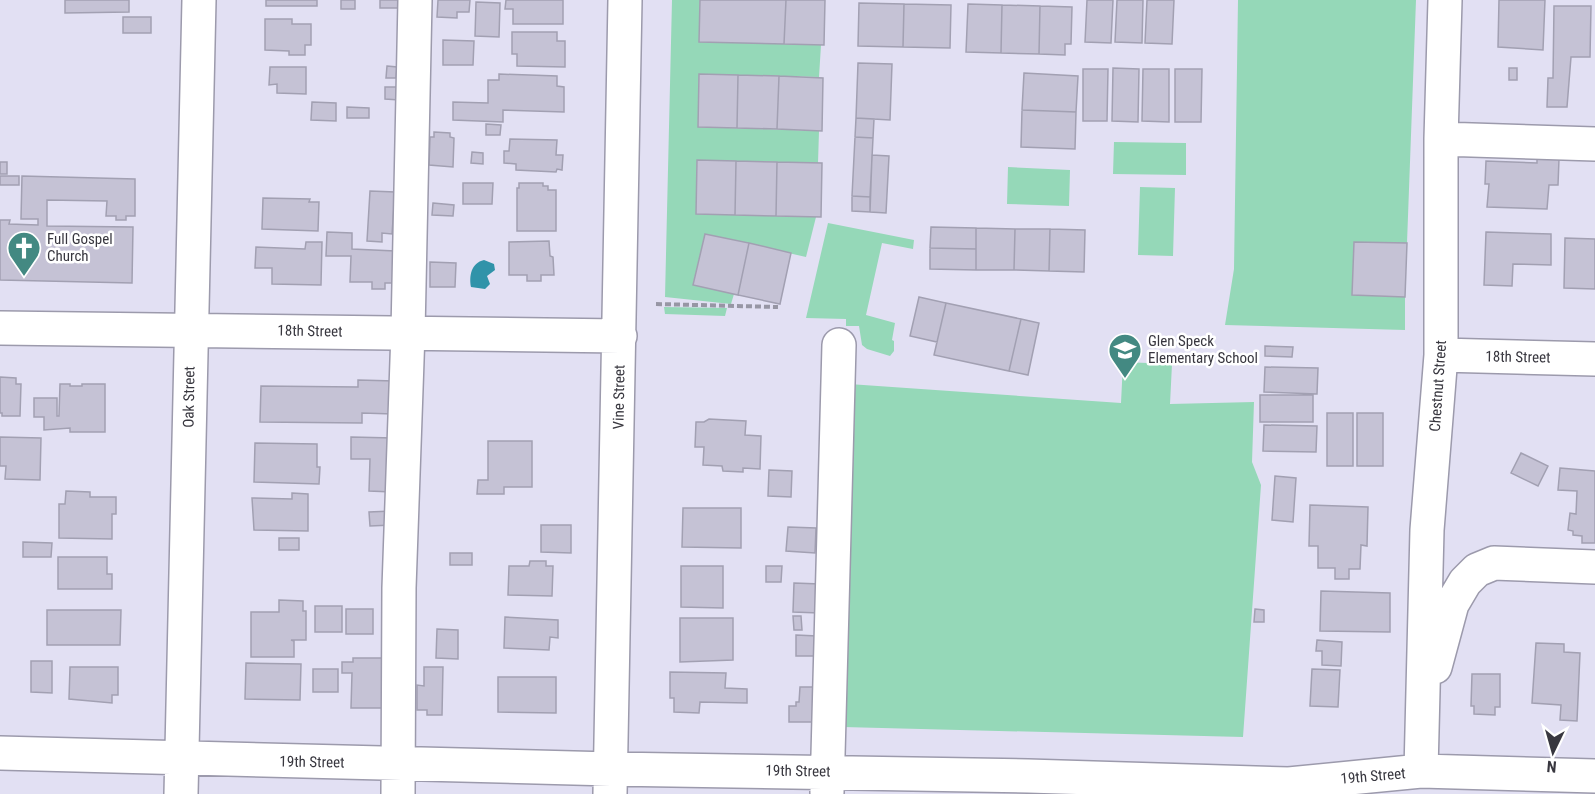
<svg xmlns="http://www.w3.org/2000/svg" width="1595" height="794" font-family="'Roboto Condensed',sans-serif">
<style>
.green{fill:#95d8b8}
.water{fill:#3093a9}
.building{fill:#c5c2d5;stroke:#a2a0b2;stroke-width:1.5}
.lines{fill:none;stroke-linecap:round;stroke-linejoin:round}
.minor-casing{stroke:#9c9aac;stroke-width:36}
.path{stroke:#9796a4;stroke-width:4;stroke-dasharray:6 3;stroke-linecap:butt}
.minor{stroke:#fff;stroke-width:33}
.labels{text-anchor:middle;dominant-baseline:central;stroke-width:5;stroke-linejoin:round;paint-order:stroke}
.poi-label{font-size:15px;fill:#38373f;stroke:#fff;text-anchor:start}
.street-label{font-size:15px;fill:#38373f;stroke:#fff}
</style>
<rect width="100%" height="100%" fill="#e2e0f3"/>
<path class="green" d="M672,0H700L699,42L821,45L819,77L699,74L698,127L819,131L818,163L697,160L696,214L816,217L806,257L705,234L693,284L734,294L731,304L665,297Z
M1238,0H1416L1407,243H1354L1352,295L1405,297V330L1225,325L1234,269Z
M1114,142L1186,143V175L1113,174Z
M1008,167L1070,170L1069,206L1007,204Z
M1140,187L1175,188L1173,256L1138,255Z
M828,223L914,240L913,249L882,243L866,315L895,323L892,340L894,341V351L890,356L867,349L862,345L859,326H846V319L806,318Z
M664,307L727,308L725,316L665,314Z
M1123,362L1172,364L1170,404L1254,402L1252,462L1261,485L1243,737L843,727L849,384L1121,403Z"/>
<path class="water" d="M484,260L494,264L495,270L487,276L490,284L485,289L471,287C469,276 471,263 484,260Z"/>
<path class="building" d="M65,0H129V12L65,13Z
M266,0H317V6H266Z
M341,0H355V9H341Z
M380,0H401V8H380Z
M438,0H470L469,12H457V18L437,17Z
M506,0H563V24H513V9H505Z
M700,0H786L784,44L699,42Z
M786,0H825L824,45L784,44Z
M1087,0H1113L1111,43L1085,42Z
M1117,0H1143L1142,43L1115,42Z
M1147,0H1174L1172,44L1145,43Z
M1499,0H1545L1543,50L1498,47Z
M476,2L500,3L499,37L475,36Z
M859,3L904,4L903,47L858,46Z
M904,4L951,5L950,48L903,47Z
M968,4L1002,5L1001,53L966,52Z
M1002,5L1040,6L1039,54L1001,53Z
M1040,6L1072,7L1071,44H1065V55L1039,54Z
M1554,6H1591L1590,57H1571L1567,107H1547L1548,78H1553Z
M123,17H151V33H123Z
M265,19H292V24H311V45H305V55H289V51L265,50Z
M512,32H557V41H565V67L517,66V54H512Z
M443,40L474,41L473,65H443Z
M858,63L892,64L890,120L856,118Z
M387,66L397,67L396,78H386Z
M270,67H306V94L277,93V84L269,85Z
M1113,68L1139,69L1138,122L1112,121Z
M1509,68H1517V80H1509Z
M1083,69H1108L1107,121H1083Z
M1143,69H1169V122L1142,121Z
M1175,69H1202L1201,122H1175Z
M1024,73L1078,76L1076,112L1022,110Z
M499,74L557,76V86L564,87V112L503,110V122L453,120V102L488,103V80H499Z
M699,74L738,75L737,128L698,127Z
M738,75L779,76L777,129L737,128Z
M779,76L823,78L822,131L777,129Z
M385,87H399V100L385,99Z
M312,102L336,103V121L311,120Z
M347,107L369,108V118H347Z
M1022,110L1076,112L1075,149L1021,147Z
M856,118L874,119L873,138L855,137Z
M486,124L501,125L500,135H486Z
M434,132L450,133V137L454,138L453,167L429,165L430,137H434Z
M855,137L873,138L870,197L852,196Z
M510,139L557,140L556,155H563L562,170L557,169L556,172L516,170V164L504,163V151H509Z
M472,152L483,153V164L471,163Z
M872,155L889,156L886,213L870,212Z
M1537,158L1559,159L1558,185H1549L1547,209L1487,207L1489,184H1485L1486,161L1537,163Z
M697,160L736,161L735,215L696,214Z
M736,161L777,162L776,216L735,215Z
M0,162H7V174H0Z
M777,162L822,163L821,217L776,216Z
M0,176H19V185H0Z
M22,176L135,179V216H126V220H116V216H106L107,201L47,200V226L133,227L132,283L0,280V220H10L9,224L38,225V219H21Z
M463,183H493L492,204H463Z
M519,183H543V186H548V190H556V231H517V188H519Z
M370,191L395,192L392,234L382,233V242L367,241Z
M852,196L870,197V212L852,211Z
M263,198L310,199L309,202H319L318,231L262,229Z
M433,203L454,205L453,216L432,215Z
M931,227L976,228V249L930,248Z
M976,228L1015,229L1014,270H976Z
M1015,229H1050L1049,271L1014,270Z
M1050,229L1085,230L1084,272L1049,271Z
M327,232L352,233V249L395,251L394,283H385V289H372V282H350L351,256H326Z
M1486,232L1551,234V265L1513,264L1512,286L1484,285Z
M705,234L749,243L738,295L693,285Z
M1565,238L1595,239V289L1564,288Z
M549,241L550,256L553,257L554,275H541V281H527V275H509V242Z
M306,242H322L321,285L272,284V268H255L256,247L305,249Z
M1354,242L1407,243L1405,297L1352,295Z
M749,243L791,253L780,304L738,295Z
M930,248L976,249V270L930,269Z
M430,262L456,263L455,287H430Z
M919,297L946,303L937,342L910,336Z
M946,303L1021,319L1009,371L934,355Z
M1021,319L1039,323L1028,375L1009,371Z
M1265,346L1293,347L1292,357L1265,356Z
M1265,367L1318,368L1317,394L1264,392Z
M0,377L16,378V384H21L20,416H2V413H0Z
M358,380L394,381L393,414L362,413V423L260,422L261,386L358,387Z
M60,384H70V386H82V384H105V432H70V428L44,430V417H34V398H57V416H59Z
M1260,395H1313V422H1260Z
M1327,413H1353V466H1327Z
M1357,413H1383V466H1357Z
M709,419L746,421L745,435L761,436L760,469L743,468V472L723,471L722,466L703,465L704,447H695L696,422H704Z
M1264,425L1317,426L1316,452L1263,451Z
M0,437L41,438L40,480L5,479L6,466H0Z
M351,437L393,438L392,492L369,491L370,459H351Z
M488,441H532V487H504V494H477L478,480H488Z
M255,443L317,444V467H320L319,484L254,482Z
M1521,453L1548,466L1538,486L1511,473Z
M1560,468L1595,471V543H1582V536L1573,535V531L1568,530L1570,513L1576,514L1577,491L1558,490Z
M769,470L792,471L791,497L768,496Z
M1275,476L1296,478L1293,522L1272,520Z
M66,491L90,492V497H116V514H112V539L59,538V504H65Z
M292,493L308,494V531L254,530L252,498L292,499Z
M1310,505L1368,507L1367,546L1361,545L1360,569H1349V579H1335V568H1318V546H1309Z
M683,508H741V548L682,547Z
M392,511V525L370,526L369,512Z
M541,525H571V553L541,552Z
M788,527L816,528L815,553L786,551Z
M279,538H299V550H279Z
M23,542L52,543L51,557H23Z
M450,553H472V565H450Z
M58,557H107V574H112V589H58Z
M530,561H546V566H553L552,596L508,595L509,566H529Z
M681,566H723V608L681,607Z
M766,566H782L781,582H766Z
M794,583L820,584L819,613L793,612Z
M1321,591L1390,593V632L1320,631Z
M279,600L303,601V611H306V640H291L294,641V657H251V612H279Z
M315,606H342V632H315Z
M346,609H373V634H346Z
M1255,609L1264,610V622H1254Z
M47,610H121L120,645H47Z
M793,616H801L802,630H794Z
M505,617L558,620V638L550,637L549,650L504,648Z
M680,618H733V660L680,662Z
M437,629L458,630V659L436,658Z
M796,635L817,636L818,656H796Z
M1317,640L1342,642L1341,666L1322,665V651H1316Z
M1536,643L1564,644V652L1580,653L1577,721L1560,720L1561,705L1532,703Z
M353,658H383V708H351L352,673H342V662H353Z
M31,661H52V693L31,692Z
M246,663L301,664L300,700L245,699Z
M70,667H118V695H112V703L69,699Z
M424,667H443L442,715H427V710H417V685L424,686Z
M313,669H338V692H313Z
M1312,669L1340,670L1338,707L1310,706Z
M670,672L726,673L725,688L747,689V703L700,702L699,713L674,712V698H670Z
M1472,674H1500V707H1495V715L1474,714V706H1471Z
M498,677H556V713L498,712Z
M800,687H817V722H789V706H796V702H799Z"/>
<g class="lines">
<defs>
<path id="minor" d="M1441,139L1595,144
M0,328L620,336
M1441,355L1595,359
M1435,667L1452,604L1465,582L1477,570L1494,563L1595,567
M0,753L611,769L1028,776L1289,784L1421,771L1595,776
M1421,771L1427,530L1441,355V139L1445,0
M827,792L839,345
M181,794L199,0
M398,794L399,588L408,332L415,0
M610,794L625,0"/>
</defs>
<use href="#minor" class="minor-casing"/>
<path class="path" d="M656,304L778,307"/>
<use href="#minor" class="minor"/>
</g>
<defs>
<symbol id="church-pin" viewBox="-11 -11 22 30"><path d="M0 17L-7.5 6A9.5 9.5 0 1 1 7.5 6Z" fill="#438982" stroke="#fff"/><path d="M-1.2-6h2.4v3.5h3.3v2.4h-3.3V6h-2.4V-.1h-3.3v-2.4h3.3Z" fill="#fff"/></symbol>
<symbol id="school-pin" viewBox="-11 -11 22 30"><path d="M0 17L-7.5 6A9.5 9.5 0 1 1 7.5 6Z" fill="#438982" stroke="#fff"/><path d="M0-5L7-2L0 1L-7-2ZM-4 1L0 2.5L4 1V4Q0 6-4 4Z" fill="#fff"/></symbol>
</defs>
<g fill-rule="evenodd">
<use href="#church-pin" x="5" y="229" width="38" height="52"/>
<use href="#school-pin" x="1106" y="331" width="38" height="52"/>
</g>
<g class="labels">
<g class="poi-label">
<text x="47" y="239">Full Gospel<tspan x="47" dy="17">Church</tspan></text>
<text x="1148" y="341">Glen Speck<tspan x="1148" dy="17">Elementary School</tspan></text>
</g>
<g class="street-label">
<text transform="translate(310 331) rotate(1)">18th Street</text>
<text transform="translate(1518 357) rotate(1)">18th Street</text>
<text transform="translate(1438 386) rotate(-86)">Chestnut Street</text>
<text transform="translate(189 397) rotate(-89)">Oak Street</text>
<text transform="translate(619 397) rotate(-89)">Vine Street</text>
<text transform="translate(312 762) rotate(1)">19th Street</text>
<text transform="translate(798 771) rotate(1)">19th Street</text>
<text transform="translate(1373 776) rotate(-5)">19th Street</text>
</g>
</g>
<g transform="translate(1553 752) rotate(185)" stroke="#ffffff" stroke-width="4.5" paint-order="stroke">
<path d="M0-4.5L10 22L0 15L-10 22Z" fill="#38373f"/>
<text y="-9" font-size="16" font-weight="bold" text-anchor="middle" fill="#38373f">N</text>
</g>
</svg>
